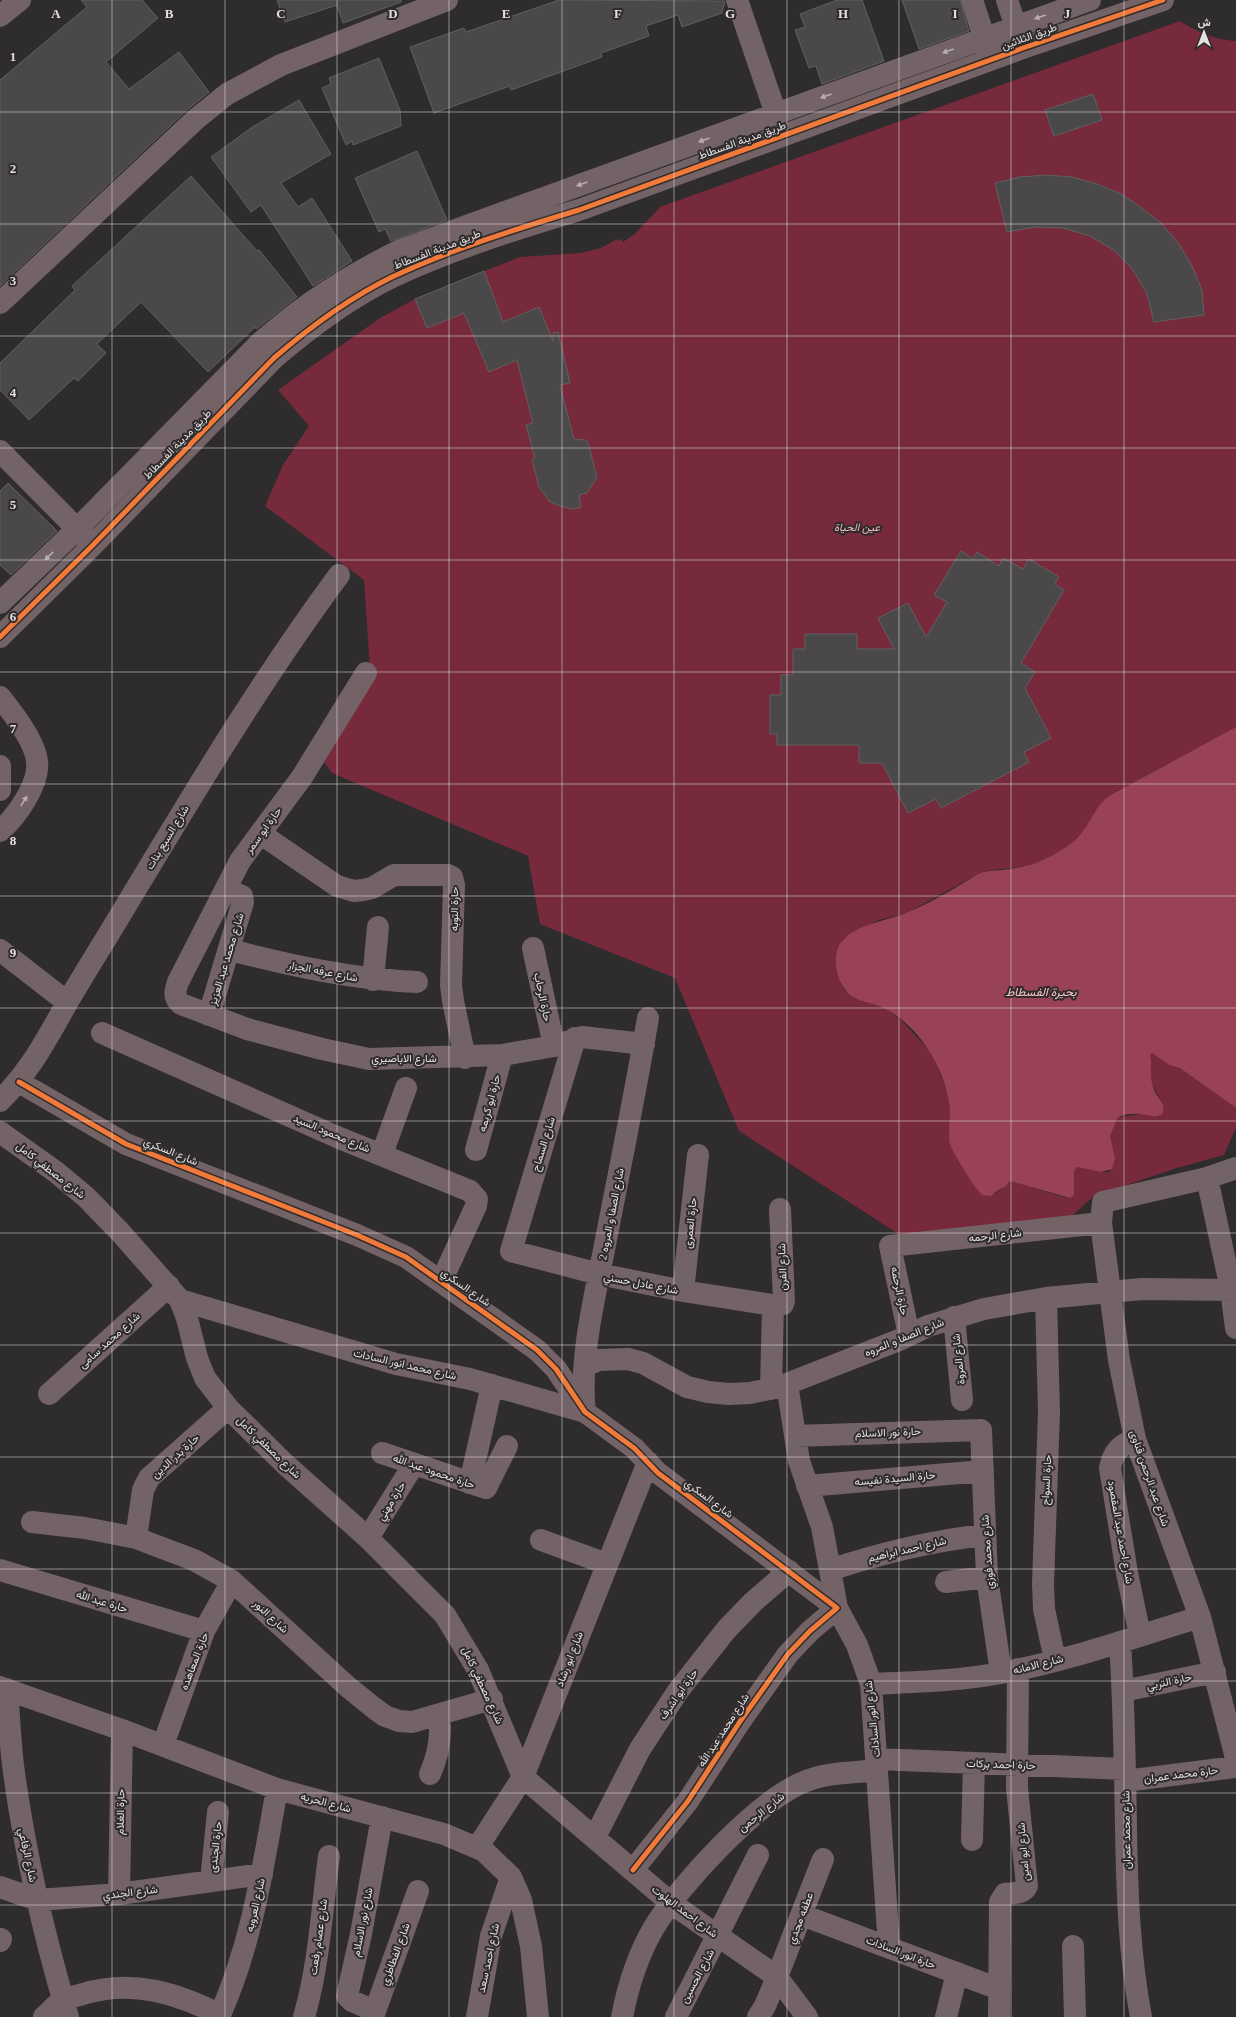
<svg xmlns="http://www.w3.org/2000/svg" width="1236" height="2017" font-family="'Times New Roman',Vazirmatn,serif">
<style>
.green{fill:#772a3c}
.water{fill:#9a4255}
.building{fill:#4a4848;stroke:#616060}
.lines{fill:none;stroke-linecap:round;stroke-linejoin:round}
.minor{stroke:#746366;stroke-width:22}
.cycleway-casing{stroke:#2f2b2b;stroke-width:8}
.cycleway{stroke:#f17a3a;stroke-width:5}
.oneway{fill:#b7aeb0}
.grid{fill:none;stroke:#e3e0e1;stroke-width:1;stroke-opacity:0.55}
.labels{text-anchor:middle;dominant-baseline:central;stroke-width:4;stroke-linejoin:round;paint-order:stroke}
.street-label{font-size:11px;fill:#e3e0e1;stroke:#2f2b2b}
.park-label{font-size:11px;font-style:italic;fill:#f1bbc2;stroke:#2f2b2b}
.water-label{font-size:12px;font-style:italic;fill:#fbc4cb;stroke:#2f2b2b}
.grid-label{font-size:13px;text-anchor:middle;font-weight:bold;fill:#e3e0e1;stroke:#2f2b2b;stroke-width:4;stroke-linejoin:round;paint-order:stroke}
</style>
<rect width="100%" height="100%" fill="#2e2c2c"/>
<path class="green" d="M1180,21C1198,32 1215,40 1236,41V727L1109,796C1099,806 1094,817 1086,828C1073,846 1050,859 1030,865C1013,870 994,867 978,874L907,913L879,920L843,939L837,951L841,984L844,990L855,998L886,1009L901,1020L928,1049L936,1063L948,1095L950,1112V1145L979,1191L995,1194L1010,1181L1067,1198L1074,1195V1171L1077,1167L1101,1172H1109C1118,1160 1111,1151 1110,1138C1110,1135 1116,1120 1118,1117L1140,1114L1159,1116C1169,1105 1154,1092 1151,1081C1149,1074 1151,1068 1151,1062C1151,1057 1149,1057 1152,1053L1169,1065L1180,1068L1236,1108V1127L1224,1155L1177,1168L1094,1196L1065,1222L900,1235L739,1131L675,978L540,924L528,856L332,773L324,762L371,684L364,580L265,506L283,465L309,426L278,390L380,318L415,299L520,257L581,253L601,248L617,239L619,241L621,239L623,242L636,233L660,207Z"/>
<path class="water" d="M1236,727V1108L1180,1068L1169,1065L1152,1053C1149,1056 1151,1057 1151,1061C1151,1073 1150,1081 1155,1092C1157,1096 1162,1101 1163,1106C1166,1122 1148,1115 1140,1114C1133,1113 1124,1114 1118,1117L1110,1136L1115,1158L1112,1169L1101,1172L1077,1167L1074,1171V1195L1070,1198L1010,1181L1006,1186L1000,1189L991,1196L982,1195C975,1188 952,1152 950,1144C948,1134 950,1123 950,1113C949,1093 942,1073 932,1056C921,1036 902,1016 881,1007C871,1003 858,1001 850,995C836,984 830,953 843,940C857,924 887,921 906,913C930,903 956,888 978,874C989,869 1000,871 1011,869C1034,866 1055,856 1073,842C1089,829 1093,808 1109,796Z"/>
<path class="building" d="M81,0H142L158,18L106,62L129,89L179,52L209,92L187,110L0,286V80L87,7Z
M277,0H401V2L343,23L337,5L285,22Z
M559,0L725,1L722,13L682,27L678,15L646,26L649,36L601,53L602,57L511,90L510,86L434,113L410,47L464,28L466,32Z
M837,0H862L884,61L822,84L816,66L809,68L795,30L805,27L800,14Z
M902,0H960L969,31L919,49Z
M379,58L400,110L401,126L353,145L352,141L346,145L322,88L331,84L329,78Z
M1093,94L1102,120L1054,136L1045,110Z
M299,100L331,154L281,183L298,207L312,198L352,261L313,286L261,205L251,212L211,157L254,126Z
M417,151L447,220L391,241L385,229L379,232L355,178Z
M1046,175L1072,177L1097,184L1121,194L1142,208L1162,224L1179,244L1192,266L1202,290L1204,315L1154,322L1147,294L1133,270L1114,250L1090,236L1063,228L1035,227L1007,232L995,183L1020,177Z
M191,176L257,251L259,250L297,297L256,329L255,327L208,372L141,302L97,344L106,353L78,381L74,378L29,420L0,390V363L75,290L72,286Z
M484,271L503,322L539,307L553,341V333L558,332L570,383L560,385L574,439L585,440L588,442L597,478L587,493L579,495L581,507L573,509L557,505L549,501L539,487L532,459L535,458L526,425L533,423L517,360L489,372L464,313L427,328L415,299Z
M8,483L57,531L11,575L0,565V491Z
M961,551L973,559L977,552L999,566L1003,558L1023,569L1029,559L1059,577L1055,584L1064,590L1021,663L1035,672L1025,688L1051,738L1024,752L1029,762L941,808L936,799L908,813L882,763H859V745H777V734H770V695H781V675H793V649H805V634H857V649H894L878,618L908,603L926,637L947,602L934,595Z"/>
<g class="lines">
<path class="minor" d="M737,0L776,114
M972,0L989,52
M1007,0L1020,39
M0,16L20,0
M0,303L196,119L227,94L281,65L447,0
M0,451L88,540
M0,603L77,529L261,342C305,303 349,275 403,249L1090,0
M0,637L93,545L274,358C310,327 349,298 392,277C452,249 516,229 579,210L1023,48L1163,0
M366,673L302,777L240,861L178,982C175,991 173,997 181,1004L247,1029L322,1049L369,1059L502,1055L554,1046L582,1037L644,1044
M0,697C13,713 35,742 37,761C40,784 16,817 0,831
M0,766V790
M261,834L337,886L354,891L363,890L372,888L394,875H448L452,877L454,885L451,985L453,1001L465,1058
M533,948L554,1046
M0,950L67,1002
M230,950C293,966 351,979 417,982
M373,980L378,927
M209,1015L243,902L242,896L226,889
M102,1033L337,1137L470,1191L477,1199L476,1206L441,1282
M575,1038L511,1251L599,1274L683,1291L773,1305
M19,1082L126,1144L357,1235L406,1257L537,1350L556,1369L585,1412L634,1448L658,1473L837,1608L810,1631L788,1654L741,1720L688,1801L633,1870
M0,1101C31,1070 46,1040 67,1003C82,977 98,952 113,927C185,808 256,687 339,575
M0,1132L56,1172L86,1197L120,1232L180,1300L187,1318L197,1358L205,1378L228,1408L285,1464L368,1538L445,1615L478,1670L523,1777L671,1903L777,1977L807,2017
M476,1150L502,1055
M382,1154L406,1088
M1236,1168L1207,1178L1103,1202L1101,1223L1119,1360L1135,1439L1200,1617L1236,1758
M1207,1178L1231,1289L1236,1328
M683,1291L698,1155
M1046,1298L1049,1412L1043,1584L1044,1609L1055,1660
M180,1300L396,1364L470,1379L585,1412C579,1362 594,1299 604,1250C619,1172 635,1095 648,1018
M954,1317L962,1400
M909,1335L890,1246L1101,1223
M585,1366L599,1360L628,1359L643,1363L687,1387L708,1392L729,1394L750,1393L779,1387L899,1340L928,1326L984,1309L1046,1298L1142,1289L1236,1290
M787,1384L799,1461L822,1527L837,1608L857,1645L871,1684L889,1947
M771,1389L773,1305L783,1304L784,1301L780,1209
M49,1394L169,1286
M795,1436L981,1430L987,1577L1001,1673
M1135,1439C1120,1445 1113,1452 1110,1468L1127,1573L1140,1635
M382,1453L486,1488L507,1446
M470,1483L492,1385
M807,1486L983,1471
M32,1522L85,1528L136,1538L194,1560L232,1581L348,1687L374,1708L385,1716L399,1721L412,1722L492,1699
M136,1538L143,1490L149,1478L228,1408
M368,1538L414,1464
M541,1540L607,1564
M0,1570L204,1631
M830,1570C881,1553 931,1541 984,1535
M946,1582L987,1577
M1120,1642C1124,1703 1125,1765 1126,1827C1127,1890 1129,1954 1141,2017
M871,1684C914,1682 958,1681 1001,1673C1068,1661 1134,1637 1200,1617
M0,1687L122,1730L277,1789L444,1834L484,1851L511,1877L521,1900L531,1946L538,2017
M7,1689C9,1714 10,1740 13,1765C24,1850 44,1935 68,2017
M1123,1691L1215,1672
M163,1745L204,1631L232,1581
M877,1759L1125,1769
M430,1774C439,1754 442,1736 439,1715
M1125,1781L1236,1767
M595,1837L640,1749L678,1691L726,1630L753,1602L789,1571
M972,1840L974,1763
M477,1848L523,1777L648,1462
M211,1881L218,1812
M0,1887L38,1900L119,1894L262,1874
M119,1894L122,1730
M802,1915L999,1989
M0,1941L1,1939
M1073,1946L1075,2017
M375,2011L352,2001L347,1996L361,1934L382,1817
M44,2017C50,2012 56,2004 63,2000C68,1997 77,1996 83,1994C132,1979 177,1993 220,2015
M219,2017C252,1944 263,1867 277,1789
M304,2017C319,1965 322,1909 329,1856
M373,2017L418,1891
M477,2017L491,1936L511,1877
M622,2017C628,1986 637,1957 653,1929C679,1885 759,1799 806,1781C828,1772 854,1773 877,1770
M676,2017L758,1855
M758,2017L765,2006L777,1977L823,1859
M946,2017L957,1973
M999,2017L1000,1902L1005,1894C1013,1893 1023,1894 1027,1886L1017,1788L1018,1669"/>
<defs>
<path id="cycleway" d="M0,637L93,545L274,358C310,327 349,298 392,277C452,249 516,229 579,210L1023,48L1163,0
M19,1082L126,1144L357,1235L406,1257L537,1350L556,1369L585,1412L634,1448L658,1473L837,1608L810,1631L788,1654L741,1720L688,1801L633,1870"/>
</defs>
<use href="#cycleway" class="cycleway-casing"/>
<use href="#cycleway" class="cycleway"/>
</g>
<defs><path id="oneway-solid" d="M-6-.8H1V-3.2L6.5 0L1 3.2V.8H-6Z"/></defs>
<g class="oneway">
<use href="#oneway-solid" transform="translate(1040 17) rotate(161)"/>
<use href="#oneway-solid" transform="translate(948 51) rotate(160)"/>
<use href="#oneway-solid" transform="translate(826 96) rotate(160)"/>
<use href="#oneway-solid" transform="translate(704 140) rotate(160)"/>
<use href="#oneway-solid" transform="translate(582 184) rotate(160)"/>
<use href="#oneway-solid" transform="translate(49 556) rotate(136)"/>
<use href="#oneway-solid" transform="translate(24 801) rotate(-58)"/>
</g>
<path class="grid" d="M112,0V2017M225,0V2017M337,0V2017M449,0V2017M562,0V2017M674,0V2017M787,0V2017M899,0V2017M1011,0V2017M1124,0V2017M0,112H1236M0,224H1236M0,336H1236M0,448H1236M0,560H1236M0,672H1236M0,784H1236M0,896H1236M0,1008H1236M0,1121H1236M0,1233H1236M0,1345H1236M0,1457H1236M0,1569H1236M0,1681H1236M0,1793H1236M0,1905H1236"/>
<g class="labels">
<g class="street-label">
<text transform="translate(1029 36) rotate(-20)">طريق الثلاثين</text>
<text transform="translate(742 140) rotate(-20)">طريق مدينة الفسطاط</text>
<text transform="translate(437 249) rotate(-21)">طريق مدينة الفسطاط</text>
<text transform="translate(177 444) rotate(-46)">طريق مدينة الفسطاط</text>
<text transform="translate(263 830) rotate(-54)">حارة ابو سمر</text>
<text transform="translate(167 837) rotate(-59)">شارع السبع بنات</text>
<text transform="translate(454 909) rotate(-90)">حارة التوبه</text>
<text transform="translate(226 959) rotate(-73)">شارع محمد عبد العزيز</text>
<text transform="translate(323 971) rotate(11)">شارع عرفه الجزار</text>
<text transform="translate(543 997) rotate(78)">حارة الرحاب</text>
<text x="404" y="1058">شارع الاباصيري</text>
<text transform="translate(489 1103) rotate(-75)">حارة ابو كريمه</text>
<text transform="translate(332 1133) rotate(23)">شارع محمود السيد</text>
<text transform="translate(543 1144) rotate(-73)">شارع السماح</text>
<text transform="translate(171 1151) rotate(22)">شارع السكري</text>
<text transform="translate(51 1170) rotate(38)">شارع مصطفي كامل</text>
<text transform="translate(611 1214) rotate(-79)">شارع الصفا و المروه 2</text>
<text transform="translate(690 1223) rotate(-84)">حارة العمرى</text>
<text transform="translate(995 1235) rotate(-6)">شارع الرحمه</text>
<text transform="translate(782 1267) rotate(-92)">شارع الفرن</text>
<text transform="translate(641 1283) rotate(11)">شارع عادل حسني</text>
<text transform="translate(466 1287) rotate(35)">شارع السكري</text>
<text transform="translate(900 1291) rotate(78)">حارة الرحمه</text>
<text transform="translate(904 1337) rotate(-22)">شارع الصفا و المروه</text>
<text transform="translate(109 1340) rotate(-42)">شارع محمد سامى</text>
<text transform="translate(958 1359) rotate(-96)">شارع المروة</text>
<text transform="translate(405 1364) rotate(13)">شارع محمد انور السادات</text>
<text transform="translate(888 1432) rotate(-2)">حارة نور الاسلام</text>
<text transform="translate(269 1447) rotate(44)">شارع مصطفي كامل</text>
<text transform="translate(175 1456) rotate(-42)">حارة بدر الدين</text>
<text transform="translate(434 1471) rotate(19)">حارة محمود عبد الله</text>
<text transform="translate(895 1478) rotate(-5)">حارة السيدة نفيسه</text>
<text transform="translate(1150 1478) rotate(71)">شارع عبد الرحمن قناوى</text>
<text transform="translate(1046 1480) rotate(-87)">حارة السواح</text>
<text transform="translate(709 1498) rotate(37)">شارع السكري</text>
<text transform="translate(391 1501) rotate(-58)">حارة مهني</text>
<text transform="translate(1121 1532) rotate(80)">شارع احمد عبد المقصود</text>
<text transform="translate(907 1549) rotate(-13)">شارع احمد ابراهيم</text>
<text transform="translate(987 1552) rotate(-94)">شارع محمد فوزي</text>
<text transform="translate(102 1601) rotate(17)">حارة عبد الله</text>
<text transform="translate(271 1616) rotate(43)">شارع النور</text>
<text transform="translate(569 1659) rotate(-69)">شارع ابو رشاد</text>
<text transform="translate(194 1661) rotate(-69)">حارة المعاهده</text>
<text transform="translate(1038 1664) rotate(-14)">شارع الامانه</text>
<text transform="translate(1169 1681) rotate(-12)">حارة التربي</text>
<text transform="translate(483 1685) rotate(65)">شارع مصطفي كامل</text>
<text transform="translate(678 1694) rotate(-55)">حارة ابو اشرف</text>
<text transform="translate(872 1719) rotate(-96)">شارع انور السادات</text>
<text transform="translate(723 1730) rotate(-57)">شارع محمد عبد الله</text>
<text transform="translate(1001 1764) rotate(2)">حارة احمد بركات</text>
<text transform="translate(1181 1774) rotate(-7)">حارة محمد عمران</text>
<text transform="translate(326 1802) rotate(15)">شارع الحريه</text>
<text transform="translate(120 1812) rotate(-89)">حارة الغلام</text>
<text transform="translate(761 1812) rotate(-39)">شارع الرحمن</text>
<text transform="translate(1126 1830) rotate(-91)">شارع محمد عمران</text>
<text transform="translate(215 1847) rotate(-84)">حارة الجندى</text>
<text transform="translate(1023 1852) rotate(-95)">شارع ابو امين</text>
<text transform="translate(28 1855) rotate(78)">شارع الرفاعي</text>
<text transform="translate(130 1892) rotate(-7)">شارع الجندي</text>
<text transform="translate(255 1905) rotate(-77)">شارع العروبه</text>
<text transform="translate(685 1911) rotate(37)">شارع احمد الهلوت</text>
<text transform="translate(800 1918) rotate(-69)">عطفه مجدي</text>
<text transform="translate(362 1922) rotate(-79)">شارع نور الاسلام</text>
<text transform="translate(318 1937) rotate(-82)">شارع عصام رفعت</text>
<text transform="translate(901 1952) rotate(21)">حارة انور السادات</text>
<text transform="translate(395 1954) rotate(-70)">شارع الفطاطري</text>
<text transform="translate(488 1958) rotate(-78)">شارع احمد سعد</text>
<text transform="translate(697 1976) rotate(-62)">شارع الحسين</text>
</g>
<g class="park-label">
<text x="857" y="527">عين الحياة</text>
</g>
<g class="water-label">
<text x="1041" y="992">بحيرة الفسطاط</text>
</g>
</g>
<g class="grid-label">
<text x="56" y="18">A</text>
<text x="169" y="18">B</text>
<text x="281" y="18">C</text>
<text x="393" y="18">D</text>
<text x="506" y="18">E</text>
<text x="618" y="18">F</text>
<text x="730" y="18">G</text>
<text x="843" y="18">H</text>
<text x="955" y="18">I</text>
<text x="1067" y="18">J</text>
<text x="13" y="61">1</text>
<text x="13" y="173">2</text>
<text x="13" y="285">3</text>
<text x="13" y="397">4</text>
<text x="13" y="509">5</text>
<text x="13" y="621">6</text>
<text x="13" y="733">7</text>
<text x="13" y="845">8</text>
<text x="13" y="957">9</text>
</g>
<g transform="translate(1204 32)" stroke="#2f2b2b" stroke-width="3" paint-order="stroke">
<path d="M0-3L7 15L0 10L-7 15Z" fill="#e3e0e1"/>
<text y="-6" font-size="11" font-weight="bold" text-anchor="middle" fill="#e3e0e1">ش</text>
</g>
</svg>
